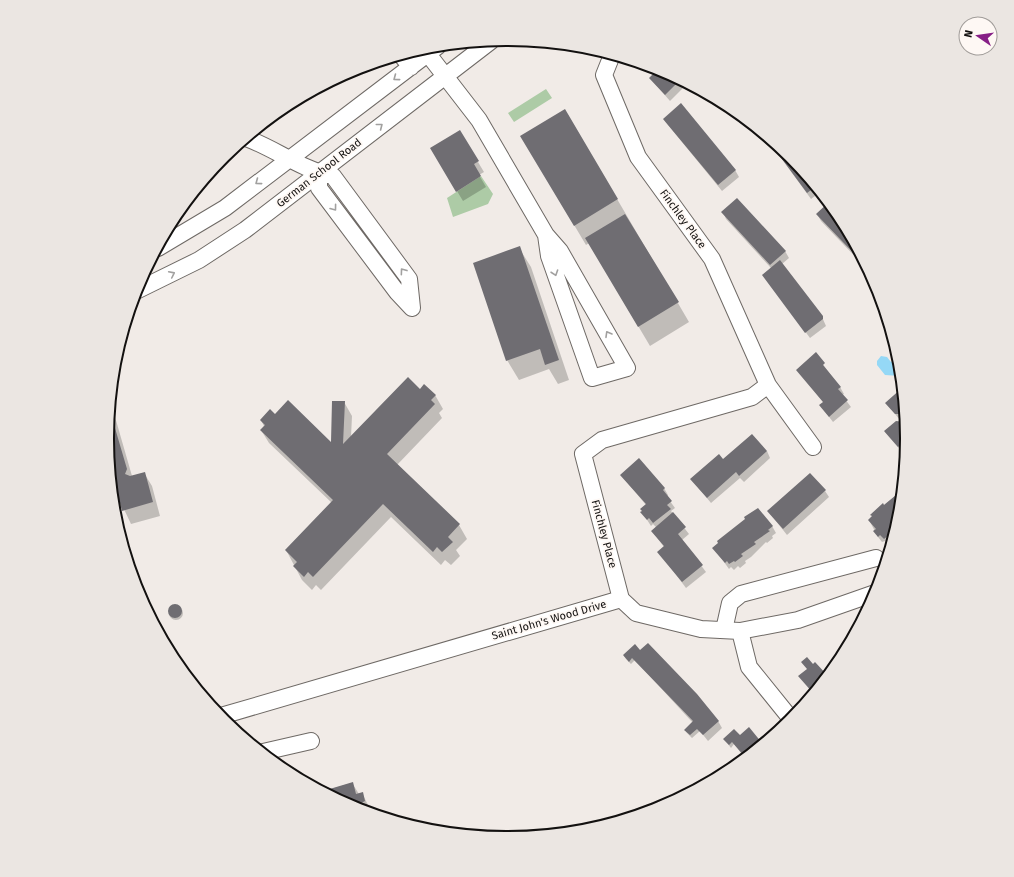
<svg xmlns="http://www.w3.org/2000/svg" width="1014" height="877" font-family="'Fira Sans',sans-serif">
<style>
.green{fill:#adcba6}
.water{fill:#95d8f6}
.shadow{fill:#0003}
.building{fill:#6f6d72}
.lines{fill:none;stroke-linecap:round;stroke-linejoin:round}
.minor-casing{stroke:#6e6965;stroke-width:18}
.minor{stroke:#fff;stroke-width:16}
.oneway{stroke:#a1a09f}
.labels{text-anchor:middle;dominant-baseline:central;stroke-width:3.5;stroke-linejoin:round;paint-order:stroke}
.street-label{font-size:11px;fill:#131110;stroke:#fef8f4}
.rim{fill:none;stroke:#131110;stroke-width:2}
</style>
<rect width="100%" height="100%" fill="#f1ebe7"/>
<path class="green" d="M546,89L552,98L514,122L508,113Z
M481,176L493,194L488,204L453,217L447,198Z"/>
<path class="water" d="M881,356L887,357L891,362L899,360L900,376L885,375L877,365V361Z"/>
<path class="shadow" d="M659,69L687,84L670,101L650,78Z
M565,110L689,322L650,346L589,243L586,245L533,156Z
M664,120L735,170L739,177L722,191Z
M765,136L790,156L819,193L811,199Z
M437,158L478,162L484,172L479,175L486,187L463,201Z
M828,203L839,217L867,269L821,221L817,214Z
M723,212L785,251L789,258L782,264L822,317L826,326L810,338L763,275L771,268L726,219Z
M519,248L531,267L569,380L558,384L549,369L519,380L507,360Z
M815,354L840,387L844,394L842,395L851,407L833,422L820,405L824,403L797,370Z
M420,390L435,395L443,409L439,413L442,418L397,465L459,525L467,539L456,550L460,556L451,565L445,560L441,565L391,517L321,590L316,585L312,590L302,580L286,550L332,503L269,443L261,430L264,426L261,420L275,415L331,444L344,402L352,416L351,437Z
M902,390L905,420H900L886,403Z
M111,403L132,476L144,473L152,486L160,516L131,524L122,505L115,516L108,438Z
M905,424L906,439L905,451L903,453L885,432Z
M767,451L770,458L744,482L740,478L711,503L692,480L723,461Z
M621,475L664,488L668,495L667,497L675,508L671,511L689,534L682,540L706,572L686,588L659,552L664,547L652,531L656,527L653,524L651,526L642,512L646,505Z
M825,491L829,497L787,535L768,511Z
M901,491L899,517L891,542L888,545L885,541L882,542L878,537L869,520L873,517L872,515Z
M772,526L776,533L772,536L773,538L767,543L766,542L751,557L745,561L746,563L740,568L738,566L734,570L731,567L729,569L714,548Z
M169 613a7 7 0 1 1 14 0a7 7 0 1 1-14 0Z
M635,646L718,721L722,728L708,741L700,731L692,738L687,733L685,730L693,723L635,660L631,664L626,659L624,656Z
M749,729L762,743L745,758L734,744L731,748L724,739L740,737Z
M352,783L359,794L362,793L372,813L354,807L324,791Z"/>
<path class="building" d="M658,69L680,80L665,95L649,78Z
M681,103L736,170L718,185L663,119Z
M565,109L618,199L574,226L520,136Z
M460,130L479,161L474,164L481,176L456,192L430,148Z
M765,136L790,156L815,187L807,193Z
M737,198L786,251L770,265L721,212Z
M828,203L839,217L865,265L816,214Z
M625,214L679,302L638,327L585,238Z
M520,246L559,360L545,365L540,349L506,361L473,263Z
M780,260L823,316V319L805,333L762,275Z
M816,352L825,363L823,365L841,387L838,389L848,400L829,417L819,405L823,402L796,370Z
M408,377L420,389L424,384L436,395L431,400L435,404L387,454L460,524L448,537L453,542L442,552L437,547L433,552L383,504L313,577L308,572L304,577L293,566L297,562L285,550L333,500L260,430L265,425L260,420L270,409L275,414L288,400L331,442L332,401H345L343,444Z
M902,388L904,414H895L885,403Z
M110,411L127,469L125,474L130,476L145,472L153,502L122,511L118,495L113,493L108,438Z
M896,421L905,422L906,440L898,447L884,431Z
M752,434L767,451L739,476L736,472L707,498L690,479L719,454L723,459Z
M639,458L665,488L663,490L672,501L667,505L671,509L653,523L649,518L647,520L640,512L642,511L640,509L646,504L620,475Z
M810,473L826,490L783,529L767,511Z
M901,491L899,517L895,530L884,539L880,535L878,537L873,531L876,529L868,520L872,516L870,515L883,503L884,505Z
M758,508L773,526L768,530L770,531L754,542L756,544L741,554L743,556L735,562L734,561L729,564L727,561L725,563L712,548L718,543L717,541L745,519L744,517Z
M673,512L686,527L678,534L703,565L682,582L657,552L664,546L651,531Z
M168 611a7 7 0 1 1 14 0a7 7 0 1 1-14 0Z
M648,643L697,694L719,721L703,735L697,729L690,735L684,730L693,721L632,658L629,662L623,655L635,644L640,650Z
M807,657L813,664L815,662L827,675L813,693L798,676L807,669L801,662Z
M749,727L762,743L745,757L732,742L729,745L723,739L734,729L740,735Z
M353,782L356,794L363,792L365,801L359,804L361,810L323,791Z"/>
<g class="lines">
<defs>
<path id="minor" d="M428,54L479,120L546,235L560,251L627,368L592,378L549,256L546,235
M401,55L411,67
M612,55L604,75L638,157L712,259L768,385L813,447
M246,138C276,149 302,170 333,176L409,279L412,308
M319,174V188L397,292L412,308
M158,248L225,208L438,46
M136,291L199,260L245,230L491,41
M621,599L583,454L602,440L752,397L768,385
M724,630L730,603L741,594L876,558
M740,631L749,667L791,719
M221,716L621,599L636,613L701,629L740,631L798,620L875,593
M263,752L311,741"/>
</defs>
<use href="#minor" class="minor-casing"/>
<use href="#minor" class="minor"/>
</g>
<defs><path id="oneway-chevron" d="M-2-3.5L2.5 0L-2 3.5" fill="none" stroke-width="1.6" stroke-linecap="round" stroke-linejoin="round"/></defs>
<g class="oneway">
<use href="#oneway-chevron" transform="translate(396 78) rotate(143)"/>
<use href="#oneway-chevron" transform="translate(380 126) rotate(-38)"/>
<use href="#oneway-chevron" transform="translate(258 182) rotate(143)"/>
<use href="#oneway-chevron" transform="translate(334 208) rotate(53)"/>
<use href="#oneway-chevron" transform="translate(403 271) rotate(-126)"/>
<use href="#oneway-chevron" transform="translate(555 273) rotate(71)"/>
<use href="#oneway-chevron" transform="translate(172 274) rotate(-26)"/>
<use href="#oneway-chevron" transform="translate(608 334) rotate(-120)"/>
</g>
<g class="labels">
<g class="street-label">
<text transform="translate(319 173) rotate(-38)">German School Road</text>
<text transform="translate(683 219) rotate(54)">Finchley Place</text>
<text transform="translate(604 534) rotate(75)">Finchley Place</text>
<text transform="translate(549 620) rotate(-16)">Saint John's Wood Drive</text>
</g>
</g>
<path d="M0 0H1014V877H0ZM506 46H508A392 392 0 0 1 900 438V439A392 392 0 0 1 508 831H506A392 392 0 0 1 114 439V438A392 392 0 0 1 506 46Z" fill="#ebe6e2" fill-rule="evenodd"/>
<path class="rim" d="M506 46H508A392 392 0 0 1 900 438V439A392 392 0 0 1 508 831H506A392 392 0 0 1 114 439V438A392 392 0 0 1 506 46Z"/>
<g transform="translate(978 36) rotate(283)"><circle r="19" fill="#fef8f4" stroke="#a09c99"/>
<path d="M0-3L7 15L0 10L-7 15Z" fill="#871f86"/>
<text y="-6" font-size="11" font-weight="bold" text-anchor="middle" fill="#131110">N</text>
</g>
</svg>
